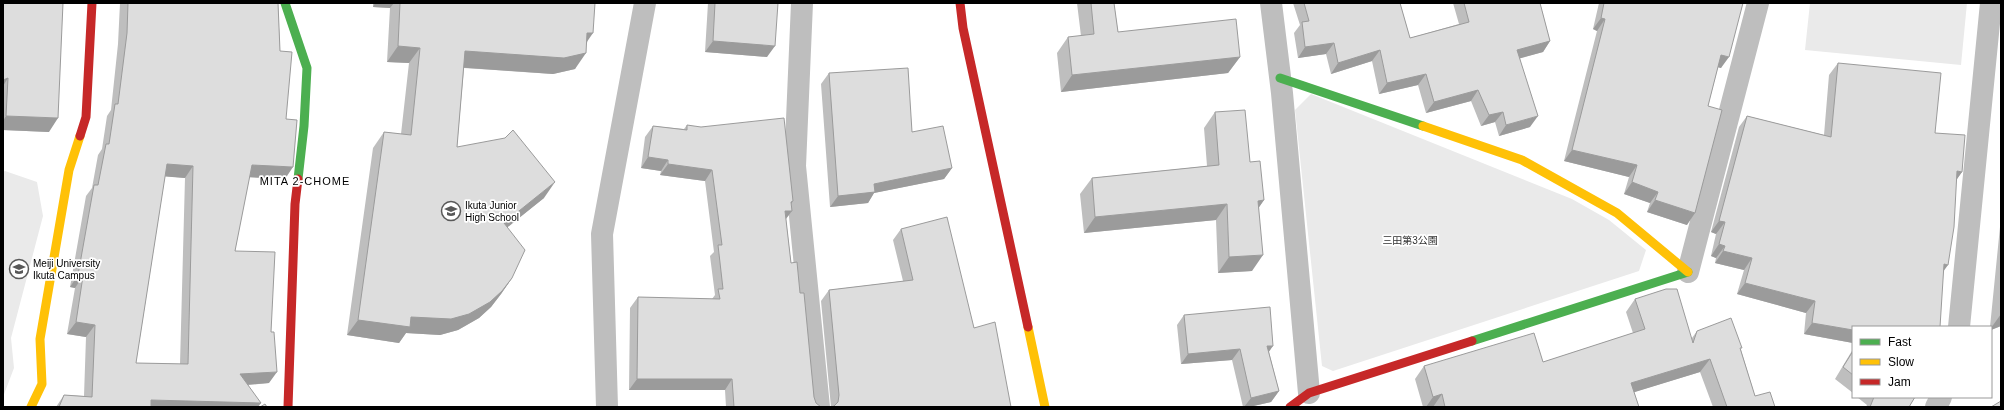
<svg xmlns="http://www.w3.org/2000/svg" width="2004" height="410" font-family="Arial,'Noto Sans JP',sans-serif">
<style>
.green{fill:#eaeaea}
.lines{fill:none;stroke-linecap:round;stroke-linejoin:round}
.street{stroke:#bebebe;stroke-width:22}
.fast{stroke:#4caf50;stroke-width:9}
.slow{stroke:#ffc107;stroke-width:9}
.jam{stroke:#c62828;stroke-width:9}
.wall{fill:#bebebe;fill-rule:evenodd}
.shaded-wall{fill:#9b9b9b}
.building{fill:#ddd;stroke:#9b9b9b;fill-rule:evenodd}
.labels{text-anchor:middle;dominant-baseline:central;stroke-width:3.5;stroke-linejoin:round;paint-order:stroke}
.poi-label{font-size:10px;fill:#000;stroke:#fff;text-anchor:start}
.park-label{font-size:10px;fill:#303030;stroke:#fff}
.neighbourhood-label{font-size:11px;letter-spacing:1px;fill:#000;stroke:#fff}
</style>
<rect width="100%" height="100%" fill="#fff"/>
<path class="green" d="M1810,3H1967L1961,65L1805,50Z
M1311,94L1572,199L1609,220L1646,250L1639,271L1333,371L1322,366L1295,110Z
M5,171L37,182L43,216L11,338L14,368L3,397V172Z"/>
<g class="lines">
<path class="street" d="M802,3L795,166L819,407
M1271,3L1282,93L1309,393
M1688,272L1758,3
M1959,327L1991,3
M607,407L602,234L645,3
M1936,407L1941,397"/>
<path class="fast" d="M285,3L307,68L304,126L298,179
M1280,78L1423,126
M1472,341L1688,272"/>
<path class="slow" d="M1423,126L1522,160L1617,213L1688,272
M1028,327L1045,407
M31,407L42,384L40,339L69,170L80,136"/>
<path class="jam" d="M960,3L963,28L1028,327
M80,136L86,117L92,3
M288,407L295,204L298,179
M1290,407L1309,393L1472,341"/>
</g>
<path class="wall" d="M3,3L49,132L3,130Z
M120,3H278L280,51L286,119L285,179L249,177L235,251L269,383L248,385L258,407H56L64,395L84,396L86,337L67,334L75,288L70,287L86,196L92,188L98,155L102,149L107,116L111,110L118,44ZM165,176L185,178L180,364L136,363Z
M373,3H595L587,43L575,69L553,74L464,68L457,147L544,198L507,227L512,278L501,294L491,307L479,318L458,330L440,335L406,333L399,343L347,335L373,148L384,132L401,134L409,63L387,62L390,8L373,7Z
M708,3H778L767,57L705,52Z
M1077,3H1114L1118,32L1240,57L1228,73L1061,92L1057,53L1068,37L1081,36Z
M1293,3H1400L1410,38L1459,24L1453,3H1540L1550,41L1543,52L1520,58L1530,127L1499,136L1495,122L1481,126L1471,101L1426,113L1418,85L1379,94L1372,61L1331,74L1326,54L1298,58L1294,33L1300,25Z
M1599,3H1743L1721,68L1718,67L1708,106L1687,225L1647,212L1650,203L1624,194L1629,177L1564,161L1597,31L1593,29Z
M1838,63L1935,133L1962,172L1853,327V343L1804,334L1806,313L1737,294L1744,270L1715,263L1716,258L1711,256L1716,234L1711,232L1739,127L1747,116L1824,135L1829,75Z
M829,73L912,132L952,168L944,179L874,193L868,203L830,207L821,84Z
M1215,112L1250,162L1264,200L1259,207L1252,271L1218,273L1216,220L1084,233L1080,194L1092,178L1207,166L1204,128Z
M687,125L793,201L791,205L792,211L786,219L791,263L800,293L814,397L816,403L821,407H726L725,390H629L630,308L638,297L712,299L715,295L710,256L714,252L705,181L660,175L661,171L641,168L645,137L653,126L684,129Z
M2001,217V326L1991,330V327H1990Z
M901,229L974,328L1011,407H831L821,301L829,290L903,281L893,240Z
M1635,299L1692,338L1697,331L1741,350L1755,396L1775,407H1713L1700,372L1634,392L1639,407H1423L1415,379L1424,366L1543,362L1633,333L1626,312Z
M1184,315L1269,352L1279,391L1271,402L1249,407H1243L1232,360L1181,364L1177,325Z
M1853,349V393L1835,379Z
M1857,397H1915L1909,407H1866L1867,405Z"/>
<path class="shaded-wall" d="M375,3H394L390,8L373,7Z
M1601,18L1605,19L1597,31L1593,29Z
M587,33H593L582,49Z
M713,41L775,46L767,57L705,52Z
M1550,41L1543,52L1510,61L1517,50Z
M1334,43L1326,54L1298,58L1305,47Z
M398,46L420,48L409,63L387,62Z
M1380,50L1372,61L1331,74L1338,63Z
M465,51L586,53L575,69L553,74L454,67Z
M1721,55L1729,57L1721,68L1713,66Z
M1240,57L1228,73L1061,92L1072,75Z
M1426,74L1418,85L1379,94L1387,83Z
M8,78L3,86V80Z
M1478,90L1471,101L1426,113L1434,102Z
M1503,112L1495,122L1481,126L1489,115Z
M6,116L58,118L49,132L3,130V121Z
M1538,116L1530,127L1499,136L1506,125Z
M1572,150L1637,165L1629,177L1564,161Z
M648,157L668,160L661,171L641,168Z
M167,164L193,166L185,178L159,176Z
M668,164L712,170L705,181L660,175Z
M252,165L293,167L285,179L244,177Z
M952,168L944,179L874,193L868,203L830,207L838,196L874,184Z
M1957,171L1962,172L1954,183Z
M555,182L544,198L493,239L504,223Z
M1632,182L1658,192L1650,203L1624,194Z
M1264,200L1253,216L1258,201Z
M1655,200L1695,213L1687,225L1647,212Z
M793,201L787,211H792L784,221L777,222L791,202Z
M1227,204L1216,220L1084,233L1095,217Z
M1719,221L1725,222L1716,234L1711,232Z
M1719,244L1725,246L1716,258L1711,256Z
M1723,251L1752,258L1744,270L1715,263Z
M1263,255L1252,271L1218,273L1229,257Z
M1944,264L1948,265L1940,276Z
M78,275L83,276L75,288L70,287Z
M512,278L501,294L491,307L479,318L458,330L440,335L406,333L399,343L347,335L358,320L411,317Z
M1745,283L1815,301L1806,313L1737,294Z
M2001,314V326L1991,330V328Z
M76,322L95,325L86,337L67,334Z
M1812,323L1853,330V343L1804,334Z
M1267,346H1273L1266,356Z
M1240,349L1232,360L1181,364L1188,354Z
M1710,359L1700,372L1622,396L1631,383Z
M277,372L269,383L232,386L240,374Z
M637,379H732L725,390H629Z
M1279,391L1271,402L1249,407H1244L1251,398Z
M1442,394L1433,407H1426L1433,397Z
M151,400L261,403L258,407H146Z"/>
<path class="building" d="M3,3H63L58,118L6,116L8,78L3,80Z
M128,3H278L280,51L292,52L286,119L297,120L293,167L252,165L235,251L275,252L271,332H274L277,372L240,374L261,403L151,400V407H59L64,395L92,397L95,325L76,322L83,276L78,275L94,185H98L106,144H109L115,104H118L127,33ZM167,164L193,166L188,364L136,363Z
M400,3H595L593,33H587L586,53L564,58L465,51L457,147L505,138L513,130L555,182L504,223L525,250L512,278L502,291L490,302L469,314L451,319L411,317L410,327L358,320L384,132L411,135L420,48L398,46Z
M715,3H778L775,46L713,41Z
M1091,3H1114L1118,32L1236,19L1240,57L1072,75L1068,37L1094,34Z
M1304,3H1400L1410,38L1469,22L1464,3H1540L1550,41L1517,50L1538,116L1506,125L1503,112L1489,115L1478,90L1434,102L1426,74L1387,83L1380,50L1338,63L1334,43L1305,47L1302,22L1309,21Z
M1604,3H1743L1729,57L1721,55L1708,106L1722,110L1695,213L1655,200L1658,192L1632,182L1637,165L1572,150L1605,19L1601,18Z
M1838,63L1941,73L1935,133L1965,135L1962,172L1957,171L1954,227L1948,265L1944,264L1940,327H1853V330L1812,323L1815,301L1745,283L1752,258L1723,251L1725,246L1719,244L1725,222L1719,221L1747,116L1831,137Z
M908,68L912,132L943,126L952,168L874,184L875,192L838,196L829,73Z
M1245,110L1250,162L1260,161L1264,200L1258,201L1263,255L1229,257L1227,204L1095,217L1092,178L1219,165L1215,112Z
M784,118L793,201L791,202L792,211H785L791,263L797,262L800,293H804L814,397L816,403L821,407H734L732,379H637L638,297L720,299L718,289H723L718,245H722L712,170L668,164V160L648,157L653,126L687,130V125L701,127Z
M947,217L974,328L995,322L1011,407H832L834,406L838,402L839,395L829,290L913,280L901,229Z
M1666,289H1677L1693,343L1697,331L1731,318L1742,348H1740L1755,396L1770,392L1775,407H1727L1710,359L1631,383L1639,407H1445L1442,394L1433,397L1424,366L1534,333L1543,362L1645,329L1635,299Z
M1270,307L1273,346H1267L1279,391L1251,398L1240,349L1188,354L1184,315Z
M1853,351V375L1843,367Z
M1874,397H1915L1909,407H1870Z
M2001,401V407H1991Z
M265,404L267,407H260Z"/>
<defs>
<symbol id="school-ring" viewBox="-11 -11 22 22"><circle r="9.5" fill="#fff" stroke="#595959" stroke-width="1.5"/><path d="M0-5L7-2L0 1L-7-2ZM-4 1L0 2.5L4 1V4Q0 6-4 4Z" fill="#595959"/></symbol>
<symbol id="university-ring" viewBox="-11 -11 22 22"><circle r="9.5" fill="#fff" stroke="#595959" stroke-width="1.5"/><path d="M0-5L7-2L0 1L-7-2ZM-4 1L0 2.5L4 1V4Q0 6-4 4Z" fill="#595959"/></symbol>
</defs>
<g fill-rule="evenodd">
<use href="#school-ring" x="440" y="200" width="22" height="22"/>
<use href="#university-ring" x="8" y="258" width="22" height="22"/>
</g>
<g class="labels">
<g class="poi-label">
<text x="465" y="205">Ikuta Junior<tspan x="465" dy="12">High School</tspan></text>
<text x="33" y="263">Meiji University<tspan x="33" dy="12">Ikuta Campus</tspan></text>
</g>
<g class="park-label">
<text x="1410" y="240">三田第3公園</text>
</g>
<g class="neighbourhood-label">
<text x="305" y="181">MITA 2-CHOME</text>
</g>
</g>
<rect width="2004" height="410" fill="none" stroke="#000000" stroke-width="8"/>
<rect x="1852" y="326" width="140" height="72" fill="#ffffff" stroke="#999999"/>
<rect x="1860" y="339" width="20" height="6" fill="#4caf50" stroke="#999999"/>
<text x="1888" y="346" font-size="12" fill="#000000">Fast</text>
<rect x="1860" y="359" width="20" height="6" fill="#ffc107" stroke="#999999"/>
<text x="1888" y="366" font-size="12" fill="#000000">Slow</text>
<rect x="1860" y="379" width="20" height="6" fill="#c62828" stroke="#999999"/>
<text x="1888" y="386" font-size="12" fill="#000000">Jam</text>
</svg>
